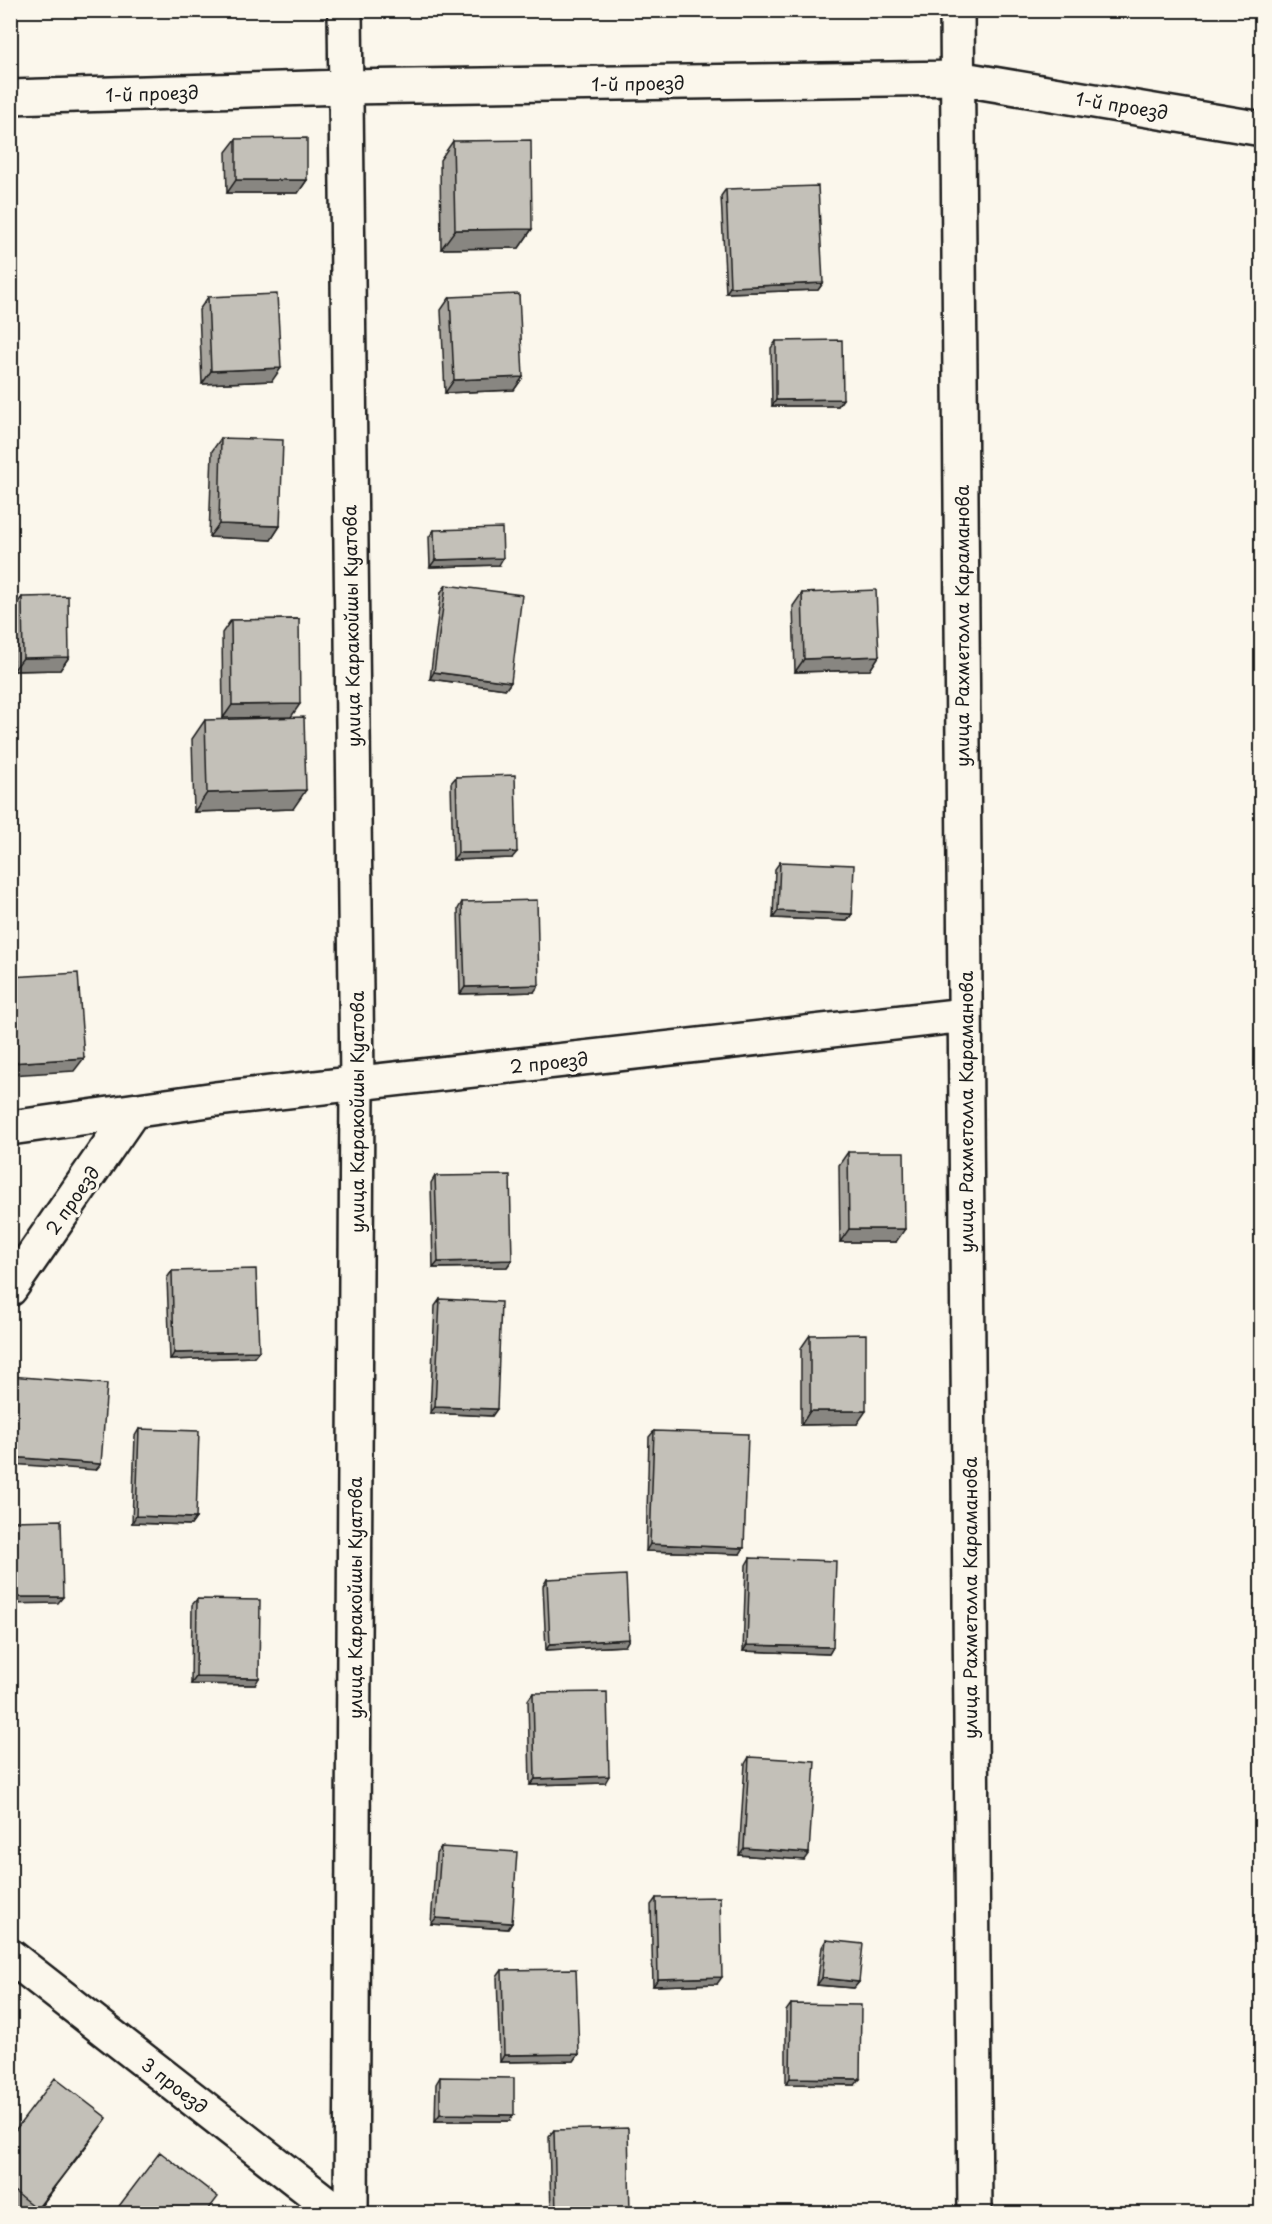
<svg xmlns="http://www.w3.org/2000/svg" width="1272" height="2224" font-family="'Playpen Sans',sans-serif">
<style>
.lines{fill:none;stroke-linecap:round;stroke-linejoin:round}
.minor-casing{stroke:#1c1c1c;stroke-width:38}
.minor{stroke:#fbf7ec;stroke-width:33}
.wall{fill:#a8a59e;stroke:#1c1c1c;stroke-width:1.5}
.shaded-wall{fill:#888681;stroke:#1c1c1c;stroke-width:1.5}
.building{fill:#c3c0b8;stroke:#1c1c1c;stroke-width:1.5}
.labels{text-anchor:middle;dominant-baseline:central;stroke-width:6;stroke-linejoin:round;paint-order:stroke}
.street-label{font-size:18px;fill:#1c1c1c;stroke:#fbf7ec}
</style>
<rect width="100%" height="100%" fill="#fbf7ec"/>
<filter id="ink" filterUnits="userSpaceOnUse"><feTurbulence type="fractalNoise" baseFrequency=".0167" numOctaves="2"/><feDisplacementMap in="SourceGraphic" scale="12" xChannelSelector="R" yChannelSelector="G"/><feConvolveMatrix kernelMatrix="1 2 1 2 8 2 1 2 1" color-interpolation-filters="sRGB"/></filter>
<g filter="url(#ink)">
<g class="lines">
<defs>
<path id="minor" d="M345,10L357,1083L351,2214
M957,10L975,2214
M10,97L344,87L957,78L1262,129
M10,1128L216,1099L965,1015
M10,1289L133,1111
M10,1956L340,2214"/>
</defs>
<use href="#minor" class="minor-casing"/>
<use href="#minor" class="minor"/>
</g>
<path class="wall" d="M236,139L307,180L298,193H227L226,152Z
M453,141L532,229L519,248L441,249L440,160Z
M726,189L823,283L818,290L726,293L721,196Z
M208,297L272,381L202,384L199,310Z
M450,297L523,377L514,390L445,393L441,310Z
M776,341L843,399L838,406H772L771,348Z
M221,438L280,526L271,540L209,537L212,451Z
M434,530L499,565L430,567L429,537Z
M446,585L511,682L506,689L430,679L441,592Z
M802,593L879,656L870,670L795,672L793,606Z
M22,597L69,657L60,670L13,671L12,610Z
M299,619L223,718L222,633L231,620Z
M205,720L293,809L194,812L192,739Z
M456,777L512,858L453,860L451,783Z
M780,862L852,914L847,921L773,918L775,869Z
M462,902L534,992L460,994L458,909Z
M848,1152L896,1242H840L839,1165Z
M435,1176L512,1260L507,1267L433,1268L431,1183Z
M172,1271L259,1351L254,1357L170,1360L167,1278Z
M440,1299L497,1409L492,1416L430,1413L435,1306Z
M810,1335L857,1424L801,1425V1348Z
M139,1429L196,1518L191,1525L132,1523L135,1436Z
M654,1431L740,1554L646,1551L649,1437Z
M750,1558L833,1647L829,1654L743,1651L746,1565Z
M547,1579L629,1639L625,1646L546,1650L543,1586Z
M197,1599L255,1685L191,1684L192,1605Z
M533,1693L605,1783L530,1785L528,1700Z
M749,1757L804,1860L739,1855L745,1764Z
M441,1847L512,1923L508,1929L431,1924L436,1854Z
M656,1898L717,1984L653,1986L651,1905Z
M826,1940L859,1982L854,1988L817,1985L822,1947Z
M502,1970L579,2054L574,2061L500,2062L497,1977Z
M791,2004L855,2085L786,2084V2011Z
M440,2077L509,2121H435L436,2084Z
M554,2130L630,2213V2214H551L549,2136Z
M10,2137H93L35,2214H10Z"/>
<path class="shaded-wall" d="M236,180H307L298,193H227Z
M532,229L519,248L441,249L455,230Z
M823,283L818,290L726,293L730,287Z
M281,368L272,381L202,384L211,371Z
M523,377L514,390L445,393L454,380Z
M843,399L838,406H772L776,400Z
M219,524L280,526L271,540L209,537Z
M503,558L499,565L430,567L435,560Z
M879,656L870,670L795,672L804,659Z
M69,657L60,670L13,671L23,658Z
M434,672L511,682L506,689L430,679Z
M300,704L291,717L223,718L232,705Z
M306,790L293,809L194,812L207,793Z
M517,852L512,858L453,860L458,853Z
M778,911L852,914L847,921L773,918Z
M539,985L534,992L460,994L465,987Z
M84,1058L74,1071L10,1075V1063Z
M849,1229H905L896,1242H840Z
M512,1260L507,1267L433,1268L438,1262Z
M259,1351L254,1357L170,1360L174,1353Z
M435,1407L497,1409L492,1416L430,1413Z
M810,1411H866L857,1424L801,1425Z
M10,1457L101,1464L96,1470L10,1464Z
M136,1516L196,1518L191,1525L132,1523Z
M650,1544L744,1548L740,1554L646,1551Z
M10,1597H63L58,1603L10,1604Z
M629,1639L625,1646L546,1650L550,1644Z
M747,1645L833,1647L829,1654L743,1651Z
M196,1677L259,1678L255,1685L191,1684Z
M609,1776L605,1783L530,1785L535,1779Z
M744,1848L809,1853L804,1860L739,1855Z
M436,1918L512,1923L508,1929L431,1924Z
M722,1977L717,1984L653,1986L658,1979Z
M822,1978L859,1982L854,1988L817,1985Z
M579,2054L574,2061L500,2062L504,2055Z
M790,2078L860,2079L855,2085L786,2084Z
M440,2114L514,2115L509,2121H435Z
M107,2118L93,2137L35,2214H34Z"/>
<path class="building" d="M307,138V180H236V139Z
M531,140L532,229L455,230L453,141Z
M818,186L823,283L730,287L726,189Z
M277,294L281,368L211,371L208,297Z
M519,294L523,377L454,380L450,297Z
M842,340L843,399L776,400V341Z
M221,438L283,440L280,526L219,524Z
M502,528L503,558L435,560L434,530Z
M446,585L522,595L511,682L434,672Z
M876,590L879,656L804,659L802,593Z
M68,596L69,657L23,658L22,597Z
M299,619L300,704L232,705L231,620Z
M304,717L306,790L207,793L205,720Z
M515,775L517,852L458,853L456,777Z
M780,862L854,865L852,914L778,911Z
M537,900L539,985L465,987L462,902Z
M78,973L84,1058L10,1063V977Z
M848,1152H904L905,1229H849Z
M510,1175L512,1260L438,1262L435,1176Z
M256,1269L259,1351L174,1353L172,1271Z
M440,1299L501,1302L497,1409L435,1407Z
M866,1334V1411H810V1335Z
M10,1376L107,1384L101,1464L10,1457Z
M139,1429L199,1431L196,1518L136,1516Z
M654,1431L748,1434L744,1548L650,1544Z
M61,1520L63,1597H10V1521Z
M750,1558L836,1561L833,1647L747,1645Z
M626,1575L629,1639L550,1644L547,1579Z
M197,1599L260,1600L259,1678L196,1677Z
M607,1692L609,1776L535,1779L533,1693Z
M749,1757L815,1761L809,1853L744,1848Z
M441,1847L517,1852L512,1923L436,1918Z
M720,1897L722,1977L658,1979L656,1898Z
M826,1940L863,1944L859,1982L822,1978Z
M576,1969L579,2054L504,2055L502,1970Z
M791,2004L861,2005L860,2079L790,2078Z
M440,2077L514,2078V2115L440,2114Z
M55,2078L107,2118L37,2209L10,2188V2137Z
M628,2128L630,2213L556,2214L554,2130Z
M160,2152L218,2197L205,2214H113Z"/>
</g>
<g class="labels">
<g class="street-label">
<text transform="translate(638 83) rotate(-1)">1-й проезд</text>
<text transform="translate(152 93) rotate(-2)">1-й проезд</text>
<text transform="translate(1122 105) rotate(9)">1-й проезд</text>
<text transform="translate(351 626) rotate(-91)">улица Каракойшы Куатова</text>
<text transform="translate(961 626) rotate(-90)">улица Рахметолла Караманова</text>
<text transform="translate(549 1062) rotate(-6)">2 проезд</text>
<text transform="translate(356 1112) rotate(-90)">улица Каракойшы Куатова</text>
<text transform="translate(965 1112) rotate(-90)">улица Рахметолла Караманова</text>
<text transform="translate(72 1200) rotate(-55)">2 проезд</text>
<text transform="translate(354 1598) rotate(-90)">улица Каракойшы Куатова</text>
<text transform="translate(969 1598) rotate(-90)">улица Рахметолла Караманова</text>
<text transform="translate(175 2085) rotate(38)">3 проезд</text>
</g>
</g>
<rect width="1272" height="2224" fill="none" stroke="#fbf7ec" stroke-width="36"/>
<rect x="18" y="18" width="1236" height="2188" fill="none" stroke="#1c1c1c" stroke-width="2" filter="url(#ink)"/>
</svg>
